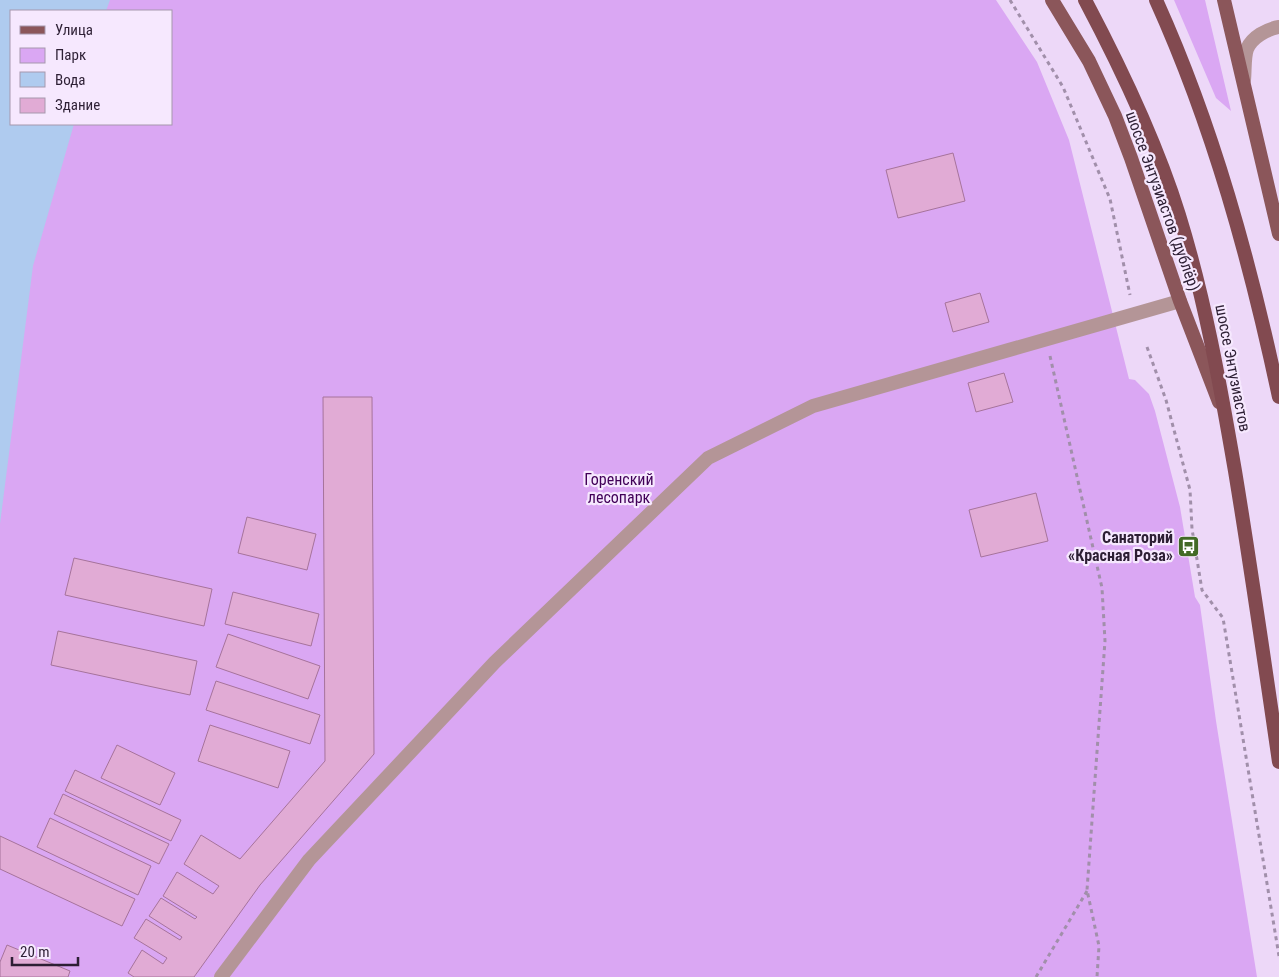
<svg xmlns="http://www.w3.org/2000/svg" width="1279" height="977" font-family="'Roboto Condensed',sans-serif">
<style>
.green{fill:#daa7f3;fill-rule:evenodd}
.water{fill:#afcbef}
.building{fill:#e1abd5;stroke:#a6739b}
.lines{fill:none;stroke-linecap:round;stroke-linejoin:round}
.path{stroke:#a18faa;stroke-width:3;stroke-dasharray:4 4;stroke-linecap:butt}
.service{stroke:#b49597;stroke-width:14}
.primary{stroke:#8b565a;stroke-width:14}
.trunk{stroke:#824a50;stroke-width:14}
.labels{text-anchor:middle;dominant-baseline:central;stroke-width:4.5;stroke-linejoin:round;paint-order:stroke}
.street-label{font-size:16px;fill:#2d1f34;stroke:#f6e8fe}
.park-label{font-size:16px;fill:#410058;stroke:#f6e8fe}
.poi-label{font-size:16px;font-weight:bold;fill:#2d1f34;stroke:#f6e8fe;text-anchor:end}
</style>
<rect width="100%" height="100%" fill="#edd8f8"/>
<path class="green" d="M0,0H996L1037,62L1069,140L1129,379L1135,380L1149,394L1155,411L1180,507L1195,597L1200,605L1216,721L1257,977H0ZM11,11H171V124H11Z
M1174,0H1205L1231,111L1216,98Z"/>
<path class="water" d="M0,0H110L106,11H11V124H74L33,266L0,524Z"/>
<path class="building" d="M953,153L965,201L898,218L886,170Z
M980,293L989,322L953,332L945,303Z
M1004,373L1013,402L976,412L968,383Z
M323,397H372L374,754L260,885L194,977H134L128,973L142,950L163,964L167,958L134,938L146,919L180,940L182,937L149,916L161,898L195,919L197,917L163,896L177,872L213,894L219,886L184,864L201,835L240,859L325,761Z
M1036,493L1048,541L981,557L969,510Z
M247,517L316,534L307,570L238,553Z
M74,558L212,589L204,626L65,595Z
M233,592L319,614L311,646L225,624Z
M58,631L197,661L190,695L51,665Z
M228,634L320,666L308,699L216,667Z
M216,681L320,715L310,744L206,710Z
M210,725L290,751L278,788L198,761Z
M117,745L175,773L160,805L101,778Z
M75,770L181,820L171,841L65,791Z
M63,794L169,844L159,864L54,814Z
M50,818L151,866L138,895L37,847Z
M0,836L135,899L122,926L0,869Z
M7,945L70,971L68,977H0V962Z"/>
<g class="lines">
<path class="path" d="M1010,0L1063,87L1110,199L1130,295
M1147,347L1166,400L1190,490L1192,529L1202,590L1223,618L1279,956
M1050,356L1102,588L1105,641L1087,890L1099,946L1097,977
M1036,977L1087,891"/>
<path class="service" d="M1244,80C1245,71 1244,57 1247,49C1252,37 1267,29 1279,27
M221,977L309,860L495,662L708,458L813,406L1180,301"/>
<path class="primary" d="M1052,0L1089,61L1115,116L1131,158L1180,301L1219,402
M1224,0L1279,234"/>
<path class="trunk" d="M1085,0C1121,68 1156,141 1179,215C1205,299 1220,384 1235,471C1251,568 1265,665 1279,762
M1156,0C1213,126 1250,261 1279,397"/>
</g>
<defs>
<symbol id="bus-square" viewBox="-11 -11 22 22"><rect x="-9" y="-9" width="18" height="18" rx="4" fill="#416a25" stroke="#f6e8fe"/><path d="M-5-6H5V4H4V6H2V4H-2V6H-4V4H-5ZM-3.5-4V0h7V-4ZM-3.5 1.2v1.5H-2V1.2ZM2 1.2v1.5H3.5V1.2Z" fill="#fff"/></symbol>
</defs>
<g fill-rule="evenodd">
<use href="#bus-square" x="1176" y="534" width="25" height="25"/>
</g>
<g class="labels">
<g class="street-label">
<text transform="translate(1163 201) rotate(70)">шоссе Энтузиастов (дублёр)</text>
<text transform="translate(1233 368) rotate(79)">шоссе Энтузиастов</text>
</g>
<g class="park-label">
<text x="619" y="479">Горенский<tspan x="619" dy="18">лесопарк</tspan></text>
</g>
<g class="poi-label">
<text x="1173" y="537">Санаторий<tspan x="1173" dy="18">«Красная Роза»</tspan></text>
</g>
</g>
<rect x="10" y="10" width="162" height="115" fill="#f6e8fe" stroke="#a698ad"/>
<rect x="20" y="26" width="25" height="8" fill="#8b565a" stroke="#a698ad"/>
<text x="55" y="35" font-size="15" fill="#2d1f34">Улица</text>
<rect x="20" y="48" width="25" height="15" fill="#daa7f3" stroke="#a698ad"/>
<text x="55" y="60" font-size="15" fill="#2d1f34">Парк</text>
<rect x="20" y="72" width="25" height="15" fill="#afcbef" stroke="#a698ad"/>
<text x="55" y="85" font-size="15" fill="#2d1f34">Вода</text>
<rect x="20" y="98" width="25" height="15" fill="#e1abd5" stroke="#a698ad"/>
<text x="55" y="110" font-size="15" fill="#2d1f34">Здание</text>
<path d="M12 957v8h66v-8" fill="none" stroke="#2d1f34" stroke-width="2.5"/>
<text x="20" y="957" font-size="15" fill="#2d1f34" stroke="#f6e8fe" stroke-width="4" paint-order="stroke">20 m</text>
</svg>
